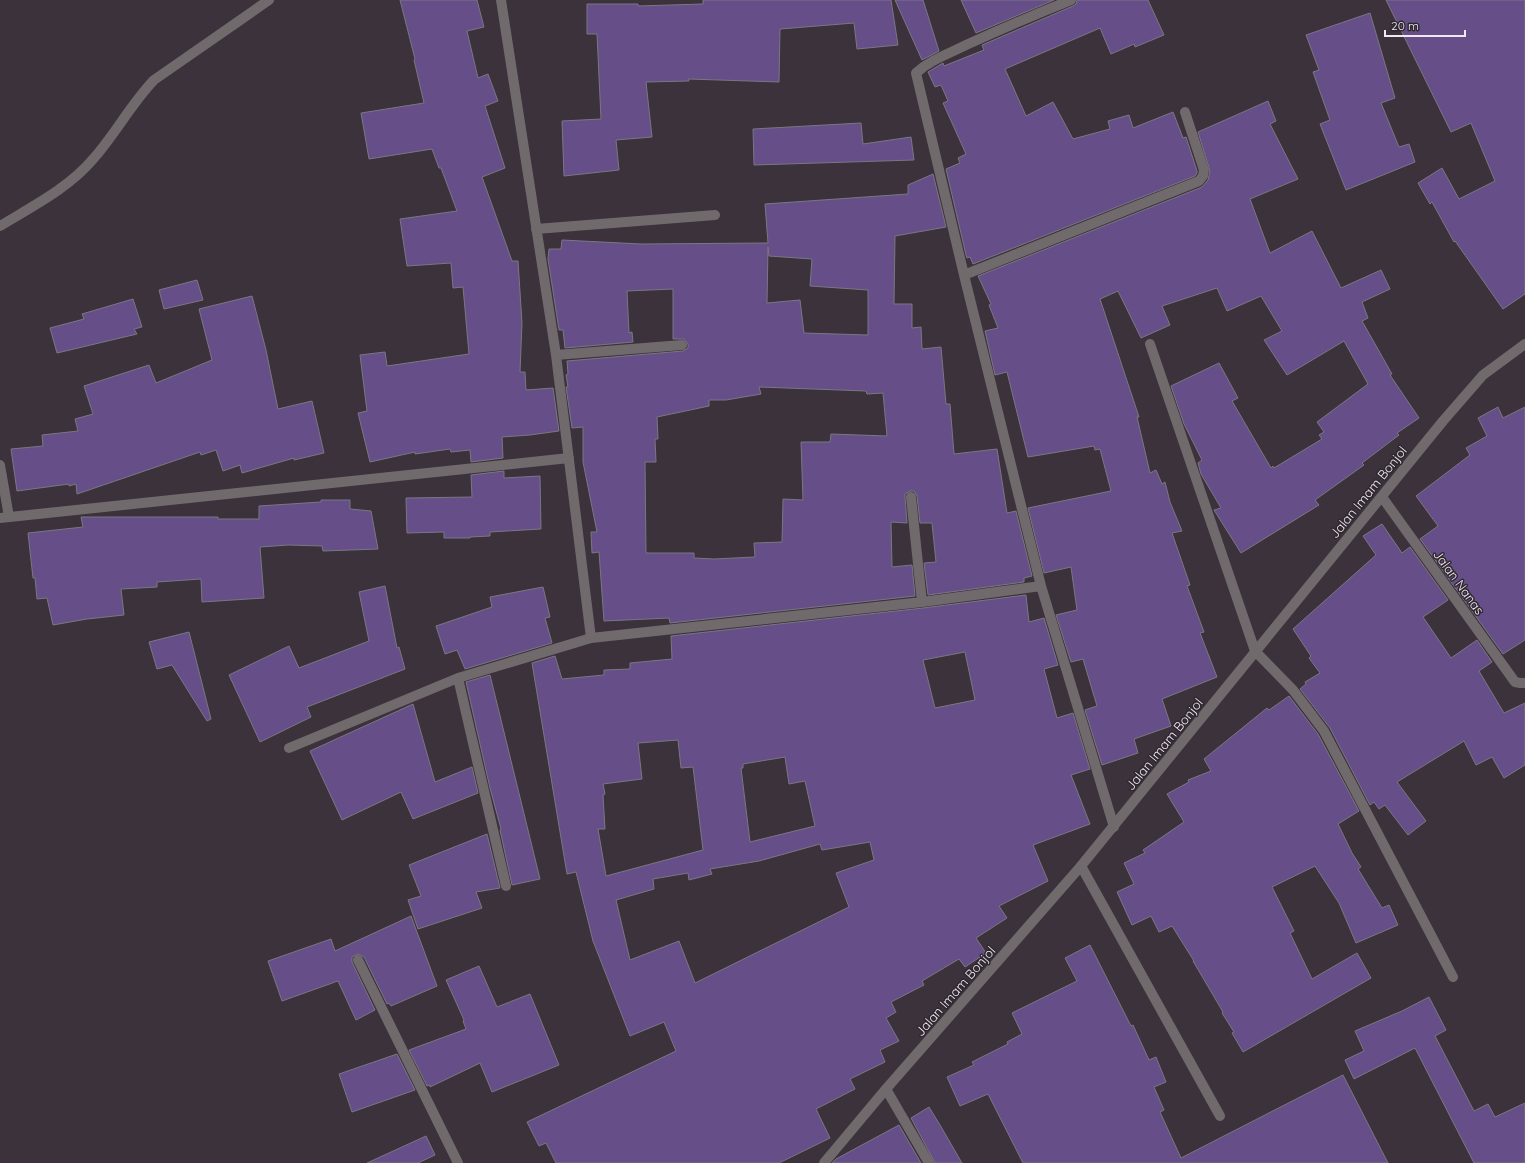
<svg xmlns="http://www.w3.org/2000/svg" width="1525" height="1163" font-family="Quicksand,sans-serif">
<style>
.building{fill:#664f89;stroke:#7b7683;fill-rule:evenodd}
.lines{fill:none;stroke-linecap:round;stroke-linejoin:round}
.service{stroke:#706a6d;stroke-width:10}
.minor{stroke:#706a6d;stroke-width:10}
.tertiary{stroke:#706a6d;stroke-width:10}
.labels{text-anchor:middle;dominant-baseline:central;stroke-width:3;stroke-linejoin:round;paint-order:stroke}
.street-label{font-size:13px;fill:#f0eaf0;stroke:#302831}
</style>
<rect width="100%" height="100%" fill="#3b323b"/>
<path class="building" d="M400,0H477L484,27L467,31L478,78L488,74L498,101L485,106L505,168L482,177L512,261H518L522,323L520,372H525L526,390L553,388L559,431L530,435L502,437L503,458L471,462L470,450L451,452L450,449L415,454V452L370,462L358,413L367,411L360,355L385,352L387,366L469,354L463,287L453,288L451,263L407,266L400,219L457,211L441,168H439L432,149L369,159L361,113L424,103L414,60L415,59Z
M703,0H891L898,45L857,49L854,23L780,29L779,82L688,79L689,81L646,82L652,137L616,140L619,170L564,176L562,121L601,119L597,34H587V4H638V6L703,4Z
M895,0H923L939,51L922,60Z
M961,0H1054L976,33Z
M1077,0H1148L1164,35L1135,47L1134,44L1111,54L1100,28L1005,69L1026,116L1053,102L1073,139L1110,129L1108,121L1129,115L1133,128L1173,112L1183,138L1186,137L1197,171V173L1195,176L973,264L970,257L967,258L966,255L946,169L960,163L958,158L966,154L943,103L948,101L941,85L935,87L928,72L943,63L944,66L984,50L982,45L1073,6L1076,4Z
M1386,0H1525V294L1503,309L1455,241L1454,242L1432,202L1430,204L1418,183L1442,168L1459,199L1495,181L1471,123L1451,132Z
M1370,13L1395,98L1381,103L1399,147L1409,144L1415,162L1346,190L1320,124L1330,120L1313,72L1319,70L1306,35Z
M1268,101L1276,121L1270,124L1298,179L1250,199L1270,253L1312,231L1341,288L1381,270L1390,289L1362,302L1368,318L1362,321L1392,374L1390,375L1419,418L1397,433L1399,435L1362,463L1364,465L1315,500L1319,505L1241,553L1214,510L1221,508L1201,474L1198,463L1202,460L1184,424L1171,386L1219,363L1238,398L1232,401L1271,468L1273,466L1274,468L1322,439L1319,435L1324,432L1317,422L1368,384L1344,341L1287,375L1264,340L1282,331L1261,296L1227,311L1217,288L1162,306L1170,325L1141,338L1118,291L1100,299L1139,417H1137L1150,473L1156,470L1162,484L1165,482L1170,502L1182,531L1172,533L1190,585L1187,586L1204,632L1200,633L1217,677L1162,699L1171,726L1134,739L1138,753L1102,765L1085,710L1097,706L1083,659L1071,662L1056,615L1077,610L1071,567L1044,573L1028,508L1111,491L1100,449L1095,450L1094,446L1028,457L1007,372L995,375L985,331L998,328L989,305L991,304L978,276L1202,187L1208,180L1210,171L1198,132Z
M861,123L863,144L911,137L914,160L754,165L753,129Z
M933,174L946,227L895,236L894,304H912V328L921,327L922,349L941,347L946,404H950L954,454L997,449L1007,513L1016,511L1032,576L1024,578V582L928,595L924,563L936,562L932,523H920L917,496L914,491H910L905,494V497L907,523L891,522L892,567L912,565L915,596L670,623L669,618L604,621L599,552L592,553L591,532H597L583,462V427L572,428L566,387H568L566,375L568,374L567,361L683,351L688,348V344L684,339H673V289L627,291L629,333L632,332L633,342L565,348L563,330H559L548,259L549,249H561L562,240L641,244L768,243L765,204L908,194V185ZM768,247L769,256L812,259L810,286L868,290V335L804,333L800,300L767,303ZM759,387L866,391L867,394L883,393L887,436L831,434L830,442H801L803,500L783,499L782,542L754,543L755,557L714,559L694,558V553H646L645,462H656L655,439H658L657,417L709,406V400H726L761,394Z
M197,280L203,300L164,309L159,290Z
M252,296L266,350L278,409L312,401L324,453L294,460V458L242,473L240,465L223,471L216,450L201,455L200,452L77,494L76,484L69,486V484L17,491L11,449L43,446L42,435L78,431L75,419L93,414L84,386L149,365L156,383L212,360L199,309Z
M133,299L142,327L134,329L137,334L57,353L50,328L84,319L82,314Z
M1498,407L1503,418L1525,407V640L1503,654L1420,539L1438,526L1416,496L1470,455L1466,448L1487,436L1478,418Z
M504,471V478L540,476L541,529L490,532V536L470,537V538H444V532L407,533L406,498L472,497L471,475Z
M321,500H350V509L371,511L378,549L323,551L322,546L288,545L260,547L264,598L202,602L201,579L157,582V587L121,589L124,615L87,619L53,625L47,598L37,599L35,578H33L28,533L83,527L81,517H218V519H259V506L321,502Z
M1382,524L1402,553L1410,547L1448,600L1423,617L1451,658L1477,640L1492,662L1479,671L1504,713L1525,703V765L1504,778L1492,757L1476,765L1464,741L1397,782L1426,821L1408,835L1385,805L1379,809L1374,802L1370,805L1330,728L1300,689L1306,684L1305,682L1320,673L1309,658L1311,656L1293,629L1376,555L1363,536Z
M385,586L397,648L399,647L405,669L307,707L311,717L260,742L229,675L289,646L299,668L369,641L359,592Z
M543,587L550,617L545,618L552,643L465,669L457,650L445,654L436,626L492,607L490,597Z
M1026,595L1029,622L1044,618L1058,665L1044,669L1057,718L1073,713L1090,769L1071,775L1090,824L1033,845L1048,881L999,906L1007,918L976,938L986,953L965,967L959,959L922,981L924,985L891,1002L896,1012L886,1018L899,1041L880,1050L885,1062L850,1079L855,1089L816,1109L830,1138L779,1163H556L546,1143L539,1146L527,1122L676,1051L664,1022L630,1036L593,941L576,872L567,874L532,663L555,656L562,679L604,675V670L630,669V663L672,659L671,636L923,608ZM965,652L975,700L935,708L923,660ZM678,740L681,768L693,767L703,850L606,876L598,829H605L603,795L605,794L603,784L642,779L638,743ZM785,757L789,784L805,781L815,826L750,842L741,768H743V764ZM870,842L874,860L836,873L849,907L695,983L679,941L630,960L616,900L654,889L653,879L688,873L689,880L712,874L710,869L759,861L820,844L822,850Z
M189,632L211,719L207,721L172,665L157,669L149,642Z
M490,675L540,879L512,885L500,830L501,829L490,788L466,682Z
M1289,696L1318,734L1359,811L1338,824L1352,853L1361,867L1358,869L1382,908L1389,905L1398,925L1356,943L1339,903L1315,866L1272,887L1294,931L1290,933L1312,979L1357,953L1371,978L1243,1052L1232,1033L1234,1032L1222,1013L1223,1012L1193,961H1194L1172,926L1159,932L1151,916L1132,925L1117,892L1134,884L1124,863L1145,853L1143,850L1184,822L1167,794L1189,782L1188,780L1211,771L1204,759L1267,708L1269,710Z
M413,704L435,782L472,767L478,793L413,819L401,792L342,820L310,751Z
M487,834L500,888L476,892L482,908L418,929L408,900L421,896L409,865Z
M411,916L437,986L391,1006L389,1003L387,1004L364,957L358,954L352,957V962L375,1010L356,1020L338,981L282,1001L268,961L331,939L335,951Z
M1090,945L1131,1026L1133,1025L1149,1060L1156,1057L1166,1082L1154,1087L1164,1110L1160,1112L1181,1158L1343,1075L1388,1163H1023L988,1094L960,1106L947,1077L974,1065L972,1062L1008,1044L1007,1042L1022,1034L1012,1013L1077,981L1065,958Z
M479,966L497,1007L530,994L559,1065L492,1092L480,1063L430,1087V1085L427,1086L409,1050L466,1029L463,1021L464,1020L446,980Z
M1429,997L1446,1030L1435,1036L1474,1111L1488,1104L1495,1117L1525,1103V1163H1474L1415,1048L1354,1079L1345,1060L1364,1051L1355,1031L1402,1011Z
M397,1054L415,1090L352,1112L339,1074Z
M929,1107L940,1125L962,1163H935L911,1118Z
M899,1125L921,1163H832L836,1159Z
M426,1136L435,1155L418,1163H367Z"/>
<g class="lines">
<path class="service" d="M1081,866L1220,1116"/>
<path class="minor" d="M501,0L556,355L591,638
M1071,0C1036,14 1001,29 966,45C948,54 930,60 916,73L964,275L1041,586L1114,827
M0,226C33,206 69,188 94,158C116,133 131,104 154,80L269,0
M536,229L715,215
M964,275L1199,181L1203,176L1204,170L1185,112
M1150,344L1255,651L1293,690L1324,731L1453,977
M556,355L682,345
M0,465L9,517
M911,497L922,602
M1382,497L1515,682L1520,683H1525
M0,518L569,458
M458,678L506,886
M289,748L458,678L591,638L922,602L1041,586
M358,960L458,1163
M886,1089L929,1163"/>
<path class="tertiary" d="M824,1163L886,1089L1081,866L1443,421L1483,375L1525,344"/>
</g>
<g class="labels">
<g class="street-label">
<text transform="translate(1368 492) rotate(-51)">Jalan Imam Bonjol</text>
<text transform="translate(1459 582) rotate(54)">Jalan Nanas</text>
<text transform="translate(1164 744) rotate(-51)">Jalan Imam Bonjol</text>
<text transform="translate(955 991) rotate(-49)">Jalan Imam Bonjol</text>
</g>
</g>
<path d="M1385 30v6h80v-6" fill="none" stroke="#f0eaf0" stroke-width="2"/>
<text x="1391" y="30" font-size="12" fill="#f0eaf0" stroke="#302831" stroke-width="3" paint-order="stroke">20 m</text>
</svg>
